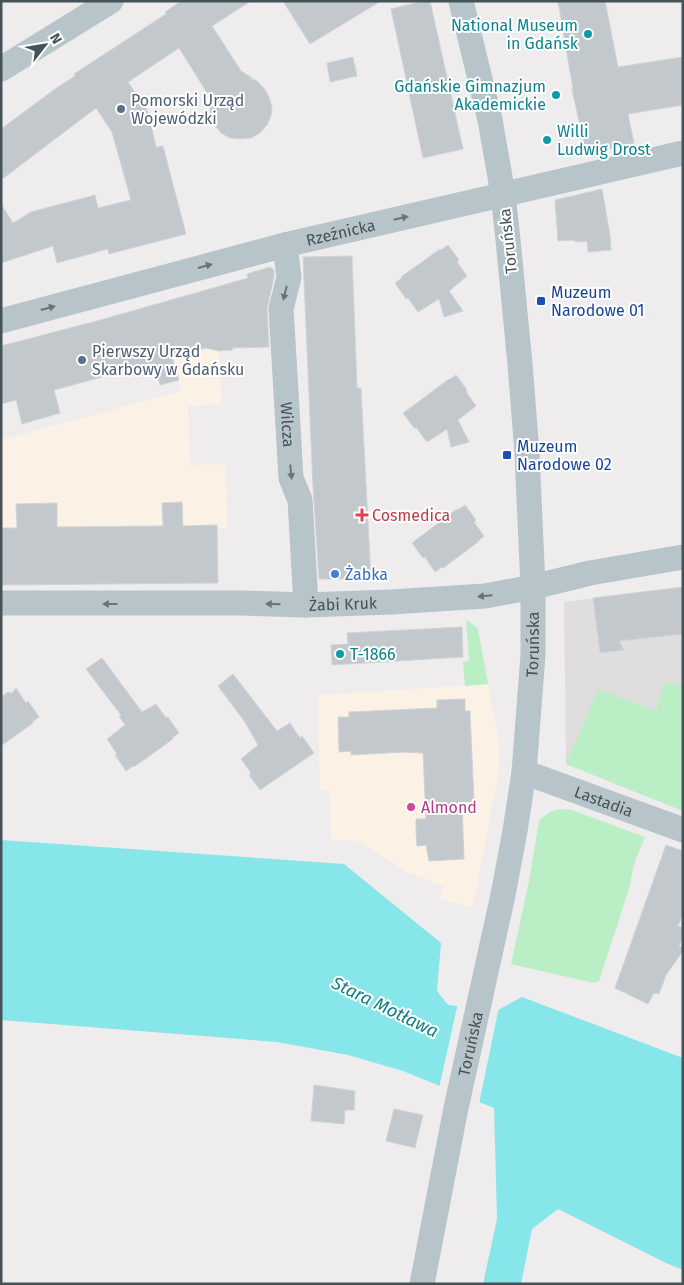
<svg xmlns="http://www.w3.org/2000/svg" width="684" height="1285" font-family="'Fira Sans',sans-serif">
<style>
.commercial{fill:#fbf1e4}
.education{fill:#e0ddde}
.green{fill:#baeec5}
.water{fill:#87e6ea}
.pier{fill:#efeced}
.building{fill:#c3c8cc;stroke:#d0d4d8}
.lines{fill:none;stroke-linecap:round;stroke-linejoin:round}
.minor{stroke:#b7c4c9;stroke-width:25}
.oneway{fill:#67757b}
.culture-dot{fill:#0f9aa8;stroke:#fff;stroke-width:2}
.service-dot{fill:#5c6f8a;stroke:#fff;stroke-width:2}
.transit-dot{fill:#1a4fb4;stroke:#fff;stroke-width:2}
.health-dot{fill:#e0444e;stroke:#fff;stroke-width:2}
.shop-dot{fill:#3f7fe0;stroke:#fff;stroke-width:2}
.hotel-dot{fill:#d1479c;stroke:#fff;stroke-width:2}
.labels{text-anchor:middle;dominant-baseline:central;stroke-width:4;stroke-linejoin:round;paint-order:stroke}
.culture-label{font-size:16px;fill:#0d838f;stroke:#fff;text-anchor:end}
.service-label{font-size:16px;fill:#4e5e75;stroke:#fff;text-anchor:start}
.street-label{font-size:16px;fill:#455359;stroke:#fff}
.transit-label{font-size:16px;fill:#164399;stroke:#fff;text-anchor:start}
.health-label{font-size:16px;fill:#be3a42;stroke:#fff;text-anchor:start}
.shop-label{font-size:16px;fill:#366cbe;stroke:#fff;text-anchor:start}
.hotel-label{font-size:16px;fill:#b23c85;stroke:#fff;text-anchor:start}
.water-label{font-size:18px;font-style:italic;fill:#0e8187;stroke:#fff}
</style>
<rect width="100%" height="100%" fill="#efeced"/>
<path class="commercial" d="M206,348L219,351L222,404L188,406L190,465L225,464L228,528L217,529L218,583L1,585V440L181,391L172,358Z
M488,684L500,748L499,770L473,908L440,898L444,887L407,872L361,843L353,840H331L330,791H320L318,695Z"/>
<path class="education" d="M683,587V811L566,764L564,602Z"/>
<path class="green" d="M466,619L478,629L488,684L465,686L463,662L469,661Z
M666,681L683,687V811L566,764L598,689L660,713L655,710Z
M565,809L572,810L645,837L634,864L629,889L599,981L594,983L511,964L529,881L539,821C548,812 552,810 565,809Z"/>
<path class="water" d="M1,840L344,864L441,943L437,991L448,1005L498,1010L522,997L683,1058V1270L666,1263L558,1209L532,1229L521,1284H483L497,1219L494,1108L403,1071L348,1055L277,1042L1,1020Z"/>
<path class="pier" d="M458,1003L498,1007H499L479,1104L439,1088Z"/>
<path class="building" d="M181,1H251L212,26L241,71L252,78L249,80L254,79L258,82L264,88L269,97L272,107L271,116L267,125L260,133L251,138L240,139L230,138L221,133L214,124L210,115V105L211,99L179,48L128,82L148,112L156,147L163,146L186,234L109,254L108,249L57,263L53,246L1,263V204L13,223L31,212L95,195L98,208L131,200L112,132L96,108L1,180V129L55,89L75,76L74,74L166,14L165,12Z
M283,1H381L310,44Z
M423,1H430L463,149L423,158L391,9Z
M558,1H605L618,67L683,57V105L628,114L634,143L586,154L572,89H573Z
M353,57L357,76L330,82L327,63Z
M602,189L610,235L611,250L588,252L587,241L575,242L574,240L558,241L555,200Z
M448,245L459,260L457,262L467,276L449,291L463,311L444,317L439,299L418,312L408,298L406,299L395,283L402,278L401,277L440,249L441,250Z
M352,256L357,388H361L371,579H319L313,487L303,257Z
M270,267L274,270V276L267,310L269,347L232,348L233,350L219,351L206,348L172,357L179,380L160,385L154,363L54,390L60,413L22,424L16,400L1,404V346L97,321L248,278L247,274Z
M456,375L467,390L466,392L476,406L458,420L469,442L451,447L447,429L427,442L416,427L415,429L403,413L410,408L449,379V380Z
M182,502L183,526L217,525L218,583L1,585V528H17L16,504L57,503V527L163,526L162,503Z
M465,505L476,520L474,522L484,536L478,541V542L443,568L442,567L435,572L425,557L423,558L412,543L457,509L458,510Z
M683,587V634L619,641L624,650L600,653L593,598Z
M462,627L463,657L332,665L331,645L348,644L347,633Z
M102,658L142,712L156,704L166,718L168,717L179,733L172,738L173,739L134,767L133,766L126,771L115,755L117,754L107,739L125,725L119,716L121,715L86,669Z
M233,674L277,731L290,723L300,738L302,736L314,753L260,790L249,775L251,773L241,759L258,745L245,722L218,686Z
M16,688L26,703L28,701L39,717L32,722L33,723L1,746V697L8,692L12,693Z
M465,699V711H470L474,802H462L464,859L429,861L426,845L417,846L416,831V819H426L423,753L403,752L351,755V751L339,752L338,717H349V712L437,708V700Z
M666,845L683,851V914L678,926L683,928V937L679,946L683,948V951L666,975L659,994L654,993L648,1004L615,988Z
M314,1085L355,1091L354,1110H345L344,1124L311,1121Z
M394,1109L423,1115L415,1148L386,1141Z"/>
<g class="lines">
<g class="minor">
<path d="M1,69L111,1"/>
<path id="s1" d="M285,245L289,277L281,309L284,358L291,478L300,500L306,605"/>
<path id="s2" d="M1,321L285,245L683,153"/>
<path id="s3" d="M1,603H242L306,605L391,602L485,596L533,587L590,573L683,557"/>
<path id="s4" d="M524,772L683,830"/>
<path id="s5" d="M422,1284L456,1108L503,895L515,831L524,772L533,655V587L527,453L520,364L508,240L503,194L490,120L461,1"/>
</g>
</g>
<defs><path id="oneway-solid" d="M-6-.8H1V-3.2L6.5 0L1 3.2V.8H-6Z" transform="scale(1.25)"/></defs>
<g class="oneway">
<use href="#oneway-solid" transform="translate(401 218) rotate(-13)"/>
<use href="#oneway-solid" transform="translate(205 266) rotate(-15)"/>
<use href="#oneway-solid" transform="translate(285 293) rotate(104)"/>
<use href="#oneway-solid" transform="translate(48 308) rotate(-15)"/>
<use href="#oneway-solid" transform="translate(291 472) rotate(84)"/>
<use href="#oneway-solid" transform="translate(485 596) rotate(175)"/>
<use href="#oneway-solid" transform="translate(110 604) rotate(-180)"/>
<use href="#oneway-solid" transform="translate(273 604) rotate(-178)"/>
</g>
<g class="culture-dot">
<circle cx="588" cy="34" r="5"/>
<circle cx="556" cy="95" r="5"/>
<circle cx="547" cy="140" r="5"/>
<circle cx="340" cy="654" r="5"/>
</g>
<g class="service-dot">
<circle cx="121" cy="109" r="5"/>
<circle cx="82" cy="360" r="5"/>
</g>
<g class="transit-dot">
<rect x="536" y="296" width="10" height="10" rx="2.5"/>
<rect x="502" y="450" width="10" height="10" rx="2.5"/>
</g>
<path class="health-dot" d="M359.5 507.5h5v5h5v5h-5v5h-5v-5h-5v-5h5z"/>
<circle class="shop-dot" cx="335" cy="574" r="5"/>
<circle class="hotel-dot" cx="411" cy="807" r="5"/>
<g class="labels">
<g class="culture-label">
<text x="578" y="25">National Museum<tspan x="578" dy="18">in Gdańsk</tspan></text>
<text x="546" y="86">Gdańskie Gimnazjum<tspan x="546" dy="18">Akademickie</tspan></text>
<text x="557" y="131" text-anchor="start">Willi<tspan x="557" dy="18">Ludwig Drost</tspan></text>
<text x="350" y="654" text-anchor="start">T-1866</text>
</g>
<g class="service-label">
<text x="131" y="100">Pomorski Urząd<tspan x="131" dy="18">Wojewódzki</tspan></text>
<text x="92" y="351">Pierwszy Urząd<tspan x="92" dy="18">Skarbowy w Gdańsku</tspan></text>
</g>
<g class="street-label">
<text stroke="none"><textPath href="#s2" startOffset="351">Rzeźnicka</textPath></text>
<text transform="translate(508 241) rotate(-96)">Toruńska</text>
<text stroke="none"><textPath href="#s1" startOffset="181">Wilcza</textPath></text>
<text stroke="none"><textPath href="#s3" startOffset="342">Żabi Kruk</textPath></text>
<text stroke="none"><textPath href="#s5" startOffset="650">Toruńska</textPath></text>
<text stroke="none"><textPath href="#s4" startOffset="85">Lastadia</textPath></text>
<text stroke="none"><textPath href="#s5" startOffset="245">Toruńska</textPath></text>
</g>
<g class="transit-label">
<text x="551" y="292">Muzeum<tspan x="551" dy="18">Narodowe 01</tspan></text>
<text x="517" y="446">Muzeum<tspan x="517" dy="18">Narodowe 02</tspan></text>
</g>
<g class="health-label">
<text x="372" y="515">Cosmedica</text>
</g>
<g class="shop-label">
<text x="345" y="574">Żabka</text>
</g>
<g class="hotel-label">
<text x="421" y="807">Almond</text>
</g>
<g class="water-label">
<text transform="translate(385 1007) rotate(26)">Stara Motława</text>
</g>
</g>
<rect width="684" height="1285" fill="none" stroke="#455359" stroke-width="5"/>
<g transform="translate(45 45) rotate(59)" stroke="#ffffff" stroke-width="4" paint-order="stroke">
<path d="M0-4L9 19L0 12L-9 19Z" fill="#455359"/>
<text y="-8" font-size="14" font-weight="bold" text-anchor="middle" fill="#455359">N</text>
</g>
</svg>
